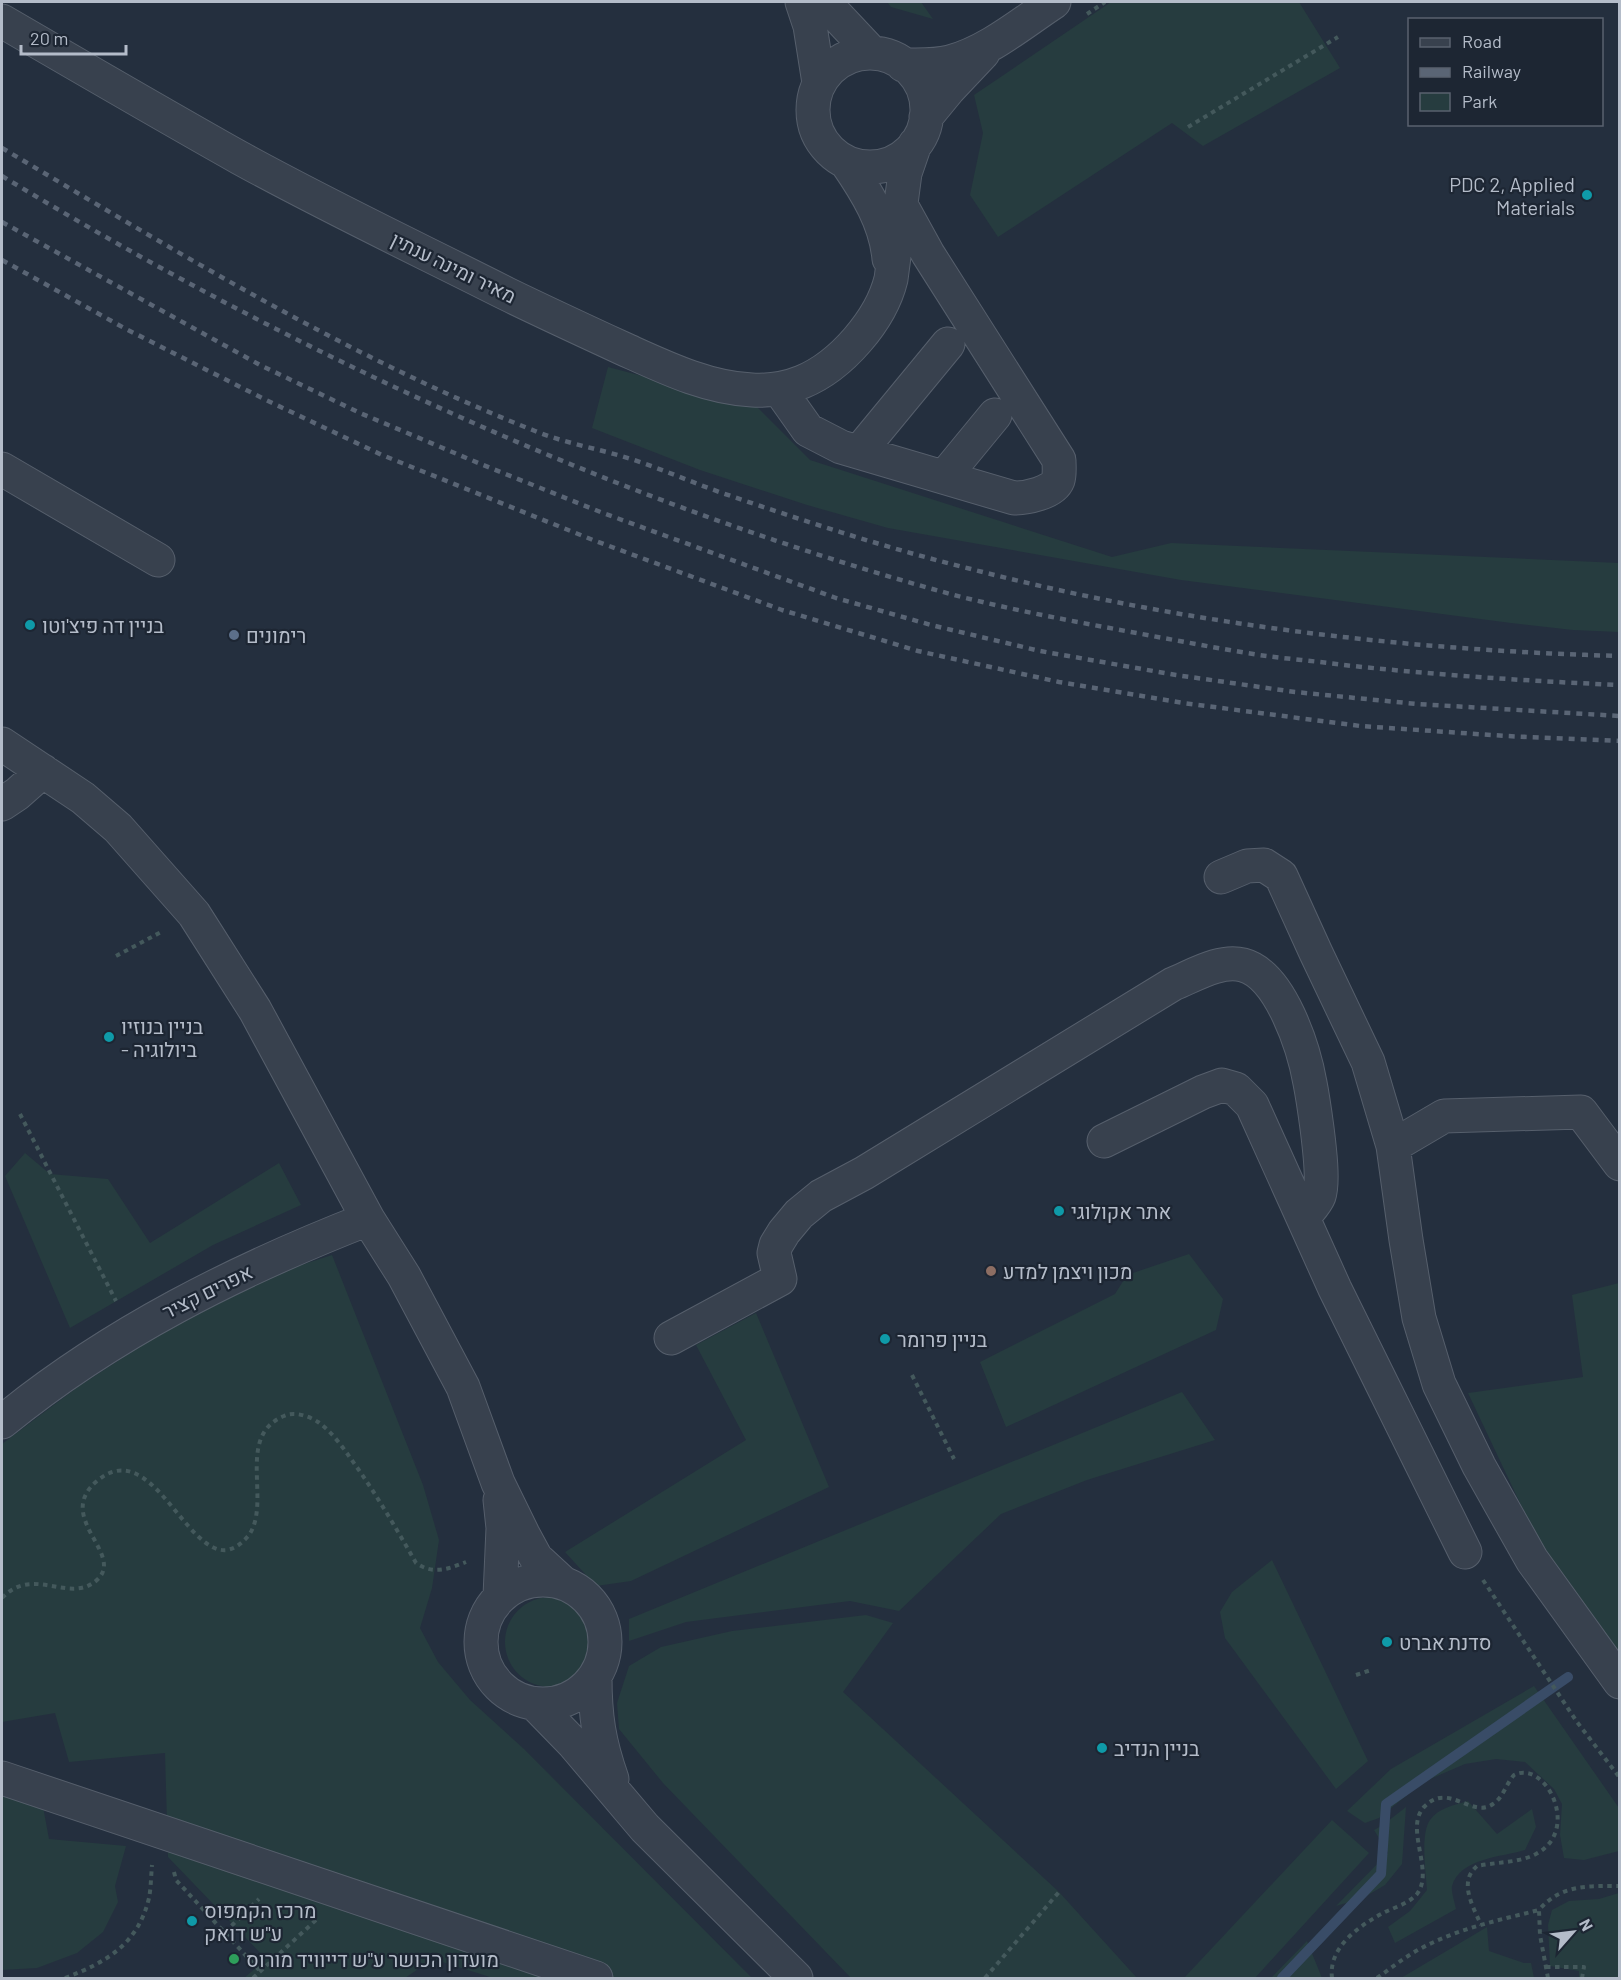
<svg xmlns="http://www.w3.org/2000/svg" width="1621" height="1980" font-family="Barlow,Heebo,sans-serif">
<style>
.green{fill:#263c3f}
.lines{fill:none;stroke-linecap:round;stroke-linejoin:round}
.stream{stroke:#394c67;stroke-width:10}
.minor-casing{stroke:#565f6c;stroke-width:35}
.path{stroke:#44595c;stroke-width:4;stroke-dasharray:4.5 4.5;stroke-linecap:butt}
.minor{stroke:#38414e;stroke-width:33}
.rail{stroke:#5a6575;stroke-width:4.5;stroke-dasharray:6 6;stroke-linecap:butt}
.culture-dot{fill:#0f9aa8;stroke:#1d2633;stroke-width:2}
.service-dot{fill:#5c6f8a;stroke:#1d2633;stroke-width:2}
.education-dot{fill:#8d6e63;stroke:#1d2633;stroke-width:2}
.leisure-dot{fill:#2e9e5b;stroke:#1d2633;stroke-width:2}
.labels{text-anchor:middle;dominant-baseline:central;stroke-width:4.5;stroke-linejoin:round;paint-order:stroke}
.poi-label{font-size:20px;fill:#b4bcc9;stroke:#1d2633;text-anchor:start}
.street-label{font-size:20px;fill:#b4bcc9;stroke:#1d2633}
</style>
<rect width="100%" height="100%" fill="#242f3e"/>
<path class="green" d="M887,2H921L933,19L891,7Z
M1111,2H1299L1340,68L1203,146L1172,123L998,237L970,195L983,133L974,95Z
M608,367L756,406L810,460L1112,557L1171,543L1619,563V632L1573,630L1511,623L1181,580L888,528L807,505L700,470L592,428Z
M25,1153L50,1174L108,1179L150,1243L279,1163L301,1205L213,1245L70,1328L5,1176Z
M1189,1254L1223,1299L1216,1330L1006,1427L980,1362L1115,1294L1127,1275Z
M332,1255L423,1485L439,1540L432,1588L420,1628L438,1662L470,1700L524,1749L752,1978H493L433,1959L405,1978H244L266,1959L168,1857L165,1753L69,1762L55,1713L2,1722V1444L79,1386L186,1317L295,1267Z
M1619,1283V1660L1546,1558L1468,1393L1583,1377L1572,1295Z
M756,1313L829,1487L631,1581L596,1586L565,1552L746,1440L696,1345Z
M1182,1392L1215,1440L1087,1480L1001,1514L899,1611L850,1601L686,1622L629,1641V1619Z
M1272,1560L1368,1761L1336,1789L1225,1638L1220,1612L1232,1592Z
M505 1642a45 45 0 1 1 90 0a45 45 0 1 1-90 0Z
M866,1615L893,1623L843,1692L1059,1892L1137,1978H851L663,1783L619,1729L617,1703L629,1666L661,1647L732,1631Z
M1534,1686L1619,1808V1851L1584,1860L1564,1858L1560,1835L1562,1804L1554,1789L1525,1762L1496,1759L1465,1764L1423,1782L1379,1818L1365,1823L1347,1811L1391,1769Z
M2,1782L41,1796L49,1839L126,1846L115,1886L118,1902L103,1932L77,1953L37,1968L2,1970Z
M1468,1801L1497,1834L1532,1809L1536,1827L1525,1850C1502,1857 1460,1858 1452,1886C1451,1892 1455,1903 1456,1909L1395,1943L1388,1927L1410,1911L1427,1890C1426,1873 1420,1834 1430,1820C1438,1808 1455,1805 1468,1801Z
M1406,1807L1402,1864L1385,1885L1363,1898L1336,1906L1388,1853L1374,1830L1383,1825Z
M1332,1820L1369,1853L1255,1978H1184Z
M1619,1893V1978H1579V1971L1550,1966L1548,1925L1552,1910L1569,1901L1599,1899Z
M1487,1927L1489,1951L1524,1963H1531L1534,1978H1401Z
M1307,1941L1322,1978H1271Z"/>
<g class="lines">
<path class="stream" d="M1282,1978L1381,1874L1386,1804L1568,1677"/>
<defs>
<path id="minor" d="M802,2L810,26L819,83
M824,2L872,53
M2,21C81,67 160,113 240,158C327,206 418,249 507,294C546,313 585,331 624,349C664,367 707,388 752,390C769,391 787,388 802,382C841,366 881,320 891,279L905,173L915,144
M813 110a57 57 0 1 1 114 0a57 57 0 1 1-114 0Z
M903,65C919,65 935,66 950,62C988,52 1022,23 1054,2
M926,117L949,89L983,53
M846,162C866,191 886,223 889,259
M779,389L808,430L841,447L1014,498C1026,498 1053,493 1058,480C1060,474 1059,466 1059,460L928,254L901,205
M859,452L948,344
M2,469L158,560
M944,477L995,415
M2,744L83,798L118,828L194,914L255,1010L368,1219
M2,804L17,794L43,771
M1221,877L1247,866L1264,865L1281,876L1316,953L1368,1062L1393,1146L1406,1240L1419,1318L1439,1384L1479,1466L1532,1560L1620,1682
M1104,1141L1203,1092L1222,1085L1236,1089L1252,1105L1303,1218
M1393,1146L1444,1116L1581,1112L1620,1164
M671,1338L780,1279L774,1253L776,1245L784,1232L799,1214L821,1196L864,1173L1173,984C1193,976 1220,959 1243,965C1281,975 1304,1049 1310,1083C1313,1098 1315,1113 1317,1128C1319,1144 1324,1182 1319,1196C1316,1204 1307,1212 1303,1218L1335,1289L1465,1552
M2,1422C111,1333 237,1270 368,1219L404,1276L463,1387L498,1483L523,1534L536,1558L562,1582
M500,1500L503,1528L500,1596
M481 1642a62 62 0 1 1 124 0a62 62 0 1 1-124 0Z
M595,1677C595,1716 599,1742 612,1779
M535,1704L573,1743L645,1828L796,1978
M2,1778L596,1978"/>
</defs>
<use href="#minor" class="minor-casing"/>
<path class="path" d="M1087,14L1105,2
M1188,127L1338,37
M116,956L163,931
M20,1114L116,1301
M912,1375L954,1459
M1483,1580L1577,1722L1620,1778
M2,1598C34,1564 70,1606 98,1579C124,1553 54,1517 97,1481C151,1435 185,1555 227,1550C237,1548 243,1542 249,1535C272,1501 235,1436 284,1416C294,1411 309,1416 318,1422C331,1431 342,1446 351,1459C375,1492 396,1528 416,1563C433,1575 448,1569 466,1562
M1356,1675L1371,1670
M174,1872L176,1880L261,1972
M225,1932L259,1899
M1546,1967H1584L1582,1978
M65,1978C107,1962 138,1944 149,1898C151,1888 151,1876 152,1865
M253,1978L316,1920
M985,1978L1059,1892
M1332,1978C1328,1947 1360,1925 1385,1912C1396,1907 1409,1903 1417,1894C1435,1871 1403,1827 1425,1806C1449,1782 1472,1819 1493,1804C1503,1798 1506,1784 1514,1775C1545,1759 1582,1830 1536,1854C1519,1863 1496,1862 1477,1866C1458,1882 1473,1906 1481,1925
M1377,1978C1387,1971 1397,1963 1408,1956C1447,1931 1495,1921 1539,1910
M1548,1978L1540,1935L1539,1910C1561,1884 1589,1886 1620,1886"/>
<use href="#minor" class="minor"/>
<path class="rail" d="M2,148C174,250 347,357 535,431C567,444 601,449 634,460C667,471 698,485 731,496C810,523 890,549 971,569C1183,624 1401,650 1620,656
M2,176C299,356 618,503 954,595C1012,610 1072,621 1131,632C1174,640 1216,648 1259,655C1287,659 1316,661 1344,665C1436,675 1527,681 1620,685
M2,222L260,365L360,413L483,465L603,513L836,598L931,625L1040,651L1176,675L1295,692L1417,704L1620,716
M2,260L126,329L266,400L382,455L593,540L782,610L918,651L1059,682L1183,703L1360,726L1506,736L1620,741"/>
</g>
<g class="culture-dot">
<circle cx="1587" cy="195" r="6"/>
<circle cx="30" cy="625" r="6"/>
<circle cx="109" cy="1037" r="6"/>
<circle cx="1059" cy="1211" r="6"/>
<circle cx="885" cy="1339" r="6"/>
<circle cx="1387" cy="1642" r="6"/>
<circle cx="1102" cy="1748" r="6"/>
<circle cx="192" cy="1921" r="6"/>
</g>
<circle class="service-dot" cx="234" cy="635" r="6"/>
<circle class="education-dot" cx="991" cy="1271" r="6"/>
<circle class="leisure-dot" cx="234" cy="1959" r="6"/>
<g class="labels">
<g class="poi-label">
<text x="1575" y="184" text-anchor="end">PDC 2, Applied<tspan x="1575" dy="23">Materials</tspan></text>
<text x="42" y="625">בניין דה פיצ'וטו</text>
<text x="246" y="635">רימונים</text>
<text x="121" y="1026">בניין בנוזיו<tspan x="121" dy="23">- ביולוגיה</tspan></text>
<text x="1071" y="1211">אתר אקולוגי</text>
<text x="1003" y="1271">מכון ויצמן למדע</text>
<text x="897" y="1339">בניין פרומר</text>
<text x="1399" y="1642">סדנת אברט</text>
<text x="1114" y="1748">בניין הנדיב</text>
<text x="204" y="1910">מרכז הקמפוס<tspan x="204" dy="23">ע"ש דואק</tspan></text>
<text x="246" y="1959">מועדון הכושר ע"ש דייוויד מורוס</text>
</g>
<g class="street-label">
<text transform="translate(454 267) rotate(26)">מאיר ומינה ענתין</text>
<text transform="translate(207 1291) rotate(-26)">אפרים קציר</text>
</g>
</g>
<rect width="1621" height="1980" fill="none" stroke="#b4bcc9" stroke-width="6"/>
<rect x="1408" y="18" width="195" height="108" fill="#1d2633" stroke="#59626f" stroke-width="1.5"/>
<rect x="1420" y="38" width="30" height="9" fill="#38414e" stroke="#59626f" stroke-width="1.5"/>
<text x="1462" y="48" font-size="18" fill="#b4bcc9">Road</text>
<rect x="1420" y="68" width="30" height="9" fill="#5a6575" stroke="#59626f" stroke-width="1.5"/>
<text x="1462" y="78" font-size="18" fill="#b4bcc9">Railway</text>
<rect x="1420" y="93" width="30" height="18" fill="#263c3f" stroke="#59626f" stroke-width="1.5"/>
<text x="1462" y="108" font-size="18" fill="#b4bcc9">Park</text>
<g transform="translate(1573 1932) rotate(62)" stroke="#1d2633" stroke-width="4.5" paint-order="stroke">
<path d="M0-4.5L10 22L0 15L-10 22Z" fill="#b4bcc9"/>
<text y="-9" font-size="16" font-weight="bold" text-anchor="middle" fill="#b4bcc9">N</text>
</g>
<path d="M21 45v9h105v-9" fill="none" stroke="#b4bcc9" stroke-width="3"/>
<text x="30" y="45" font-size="18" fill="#b4bcc9" stroke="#1d2633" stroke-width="4.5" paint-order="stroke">20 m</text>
</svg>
